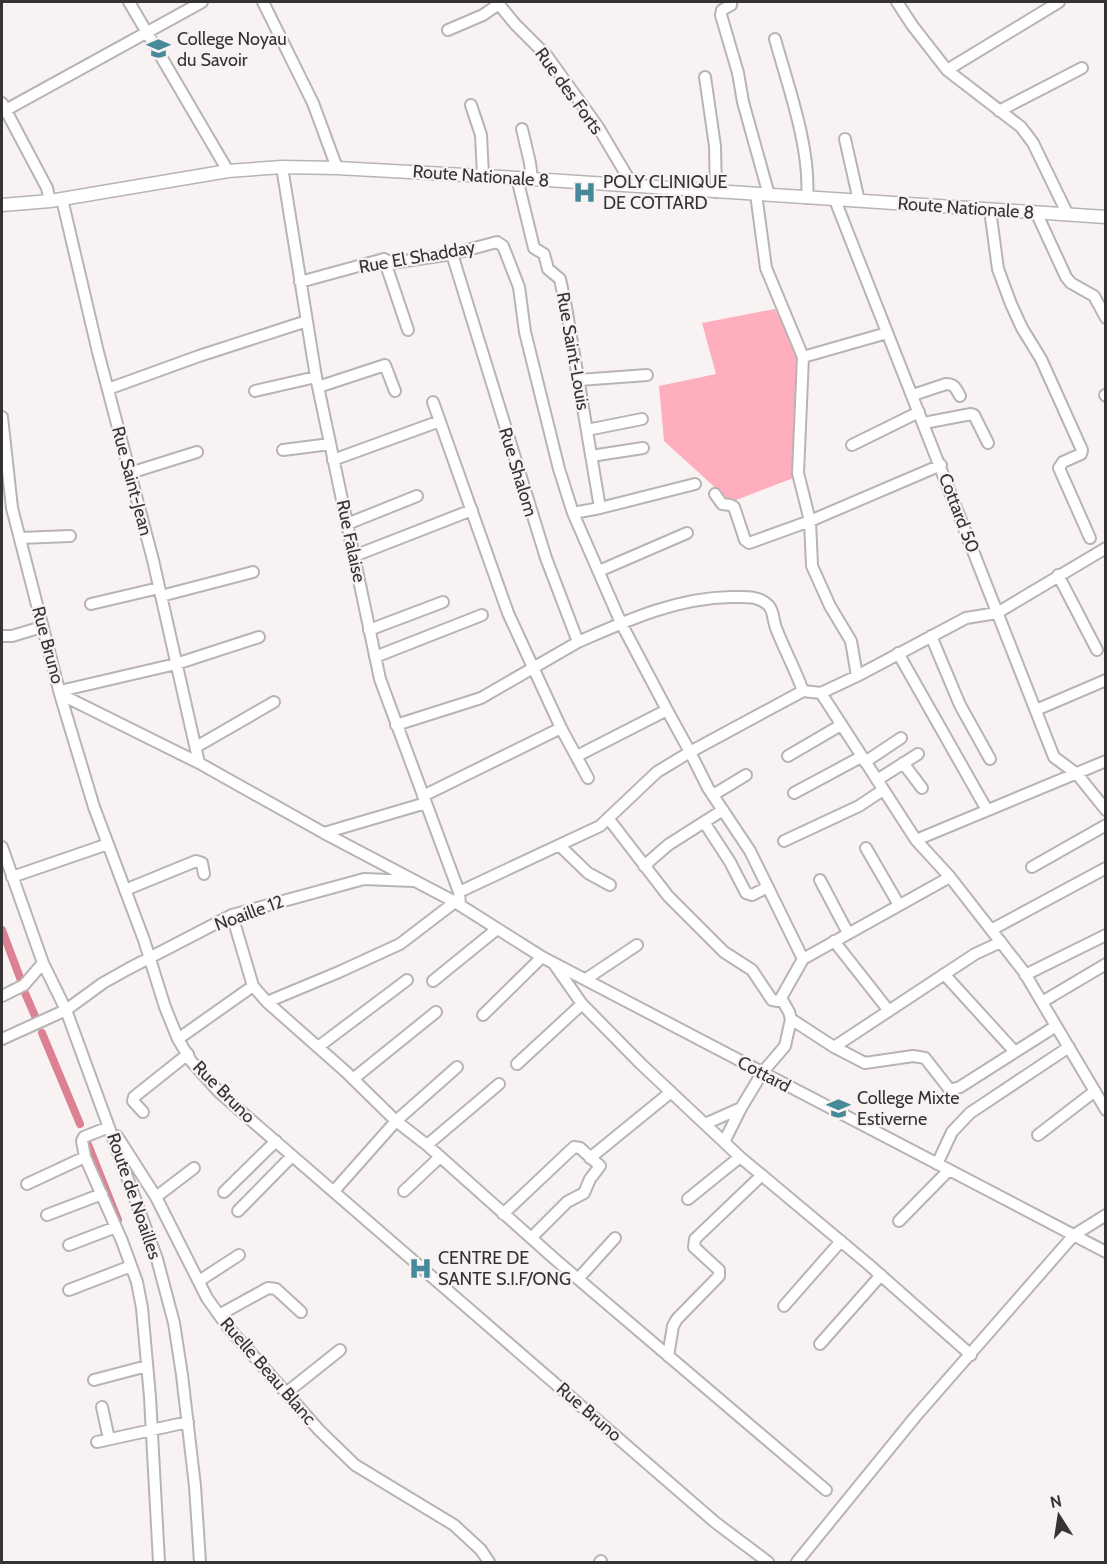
<svg xmlns="http://www.w3.org/2000/svg" width="1107" height="1564" font-family="Cabin,sans-serif">
<style>
.green{fill:#ffaebe}
.lines{fill:none;stroke-linecap:round;stroke-linejoin:round}
.canal{stroke:#dc8094;stroke-width:8}
.minor-casing{stroke:#b9b4b4;stroke-width:14}
.major-casing{stroke:#b9b4b4;stroke-width:15}
.minor{stroke:#fff;stroke-width:10}
.major{stroke:#fff;stroke-width:12}
.labels{text-anchor:middle;dominant-baseline:central;stroke-width:4.5;stroke-linejoin:round;paint-order:stroke}
.poi-label{font-size:18px;fill:#353333;stroke:#f8f2f3;text-anchor:start}
.street-label{font-size:18px;fill:#353333;stroke:#f8f2f3}
</style>
<rect width="100%" height="100%" fill="#f8f2f3"/>
<path class="green" d="M775,309L799,354L796,477L731,502L664,441L659,386L716,374L702,323Z"/>
<g class="lines">
<path class="canal" d="M2,930L22,983
M25,993L35,1016
M42,1033L80,1124
M87,1142L118,1220"/>
<defs>
<path id="minor" d="M129,2L228,171
M263,2L313,103L337,168
M497,2L515,24L547,56L598,127L633,186
M731,2V5L722,10L721,15L738,73L743,102L769,195
M897,2L912,25L947,70L1021,127L1033,143L1068,215
M448,30L483,15L499,4
M775,39C788,86 811,149 807,198
M947,70L1059,2
M705,77L715,146L716,192
M2,103L47,188L50,201
M471,105L481,135L483,176
M999,111L1082,68
M2,112L202,2
M522,129L530,163L532,179
M845,139L859,201
M282,167L316,377L380,679L459,892L460,905
M517,178L534,248L544,254L548,269L560,279L566,307L600,508L573,513
M756,194L766,268L803,357L798,473L810,521L812,566L830,606L851,641L857,676
M62,199L98,352L153,560L199,763
M835,200L1054,757L1077,774L1106,810
M990,210L998,269L1011,304L1022,328L1041,359L1082,450L1081,454L1063,462L1059,468L1090,538
M1036,212L1066,277L1071,283L1094,296L1106,318
M452,254L546,558L578,642C628,620 676,598 731,597C744,597 759,595 769,606C774,612 773,621 776,628C784,649 795,669 803,691
M384,259L408,330
M300,282L384,259L392,263L452,254L497,242L503,246L519,287L525,332L559,469L573,513L621,623L667,710L690,752L708,788L750,851L803,959L950,877
M803,357L887,333
M579,380L647,375
M318,387L385,365L395,391
M108,389L199,356L307,321
M255,391L316,377
M913,395L946,384C955,384 956,389 960,396
M1105,395L1106,396
M433,402L508,613L561,728
M2,417L12,508L60,694L94,807L144,940L165,1007L178,1039L191,1061L219,1092L244,1114L716,1523L768,1562
M924,423L971,414L974,415L988,443
M587,430L642,419
M852,445L919,412
M283,450L330,444
M591,456L643,448
M333,460L440,421
M130,473L197,452
M715,494L722,504L730,505L734,507L745,540L749,543L810,521L941,465
M600,508L695,484
M347,524L417,496
M20,538L70,536
M354,556L472,510
M599,571L687,533
M1058,575L1097,650
M161,596L253,572
M91,604L159,588
M369,630L443,602
M2,636H12L42,627
M931,636L960,705L990,759
M898,653L987,810
M375,657L482,615
M60,691L176,664L259,637
M821,693L916,840L950,877L1024,972L1106,1110
M60,694L199,763L324,833L455,902L542,957L1106,1252
M1036,710L1106,680
M396,725L481,698L578,642
M196,747L274,702
M577,756L667,710
M788,756L841,725
M865,762L901,738
M903,763L922,788
M877,780L918,754
M794,793L861,757
M713,795L746,775
M423,796L561,728L588,778
M608,818L668,896L724,952L752,970L772,1000L778,1001L781,998L803,959
M704,822L730,862L746,893L752,895L768,887
M324,833L426,803
M916,840L1106,761
M784,841L859,806L883,790
M559,845L588,873L610,885
M2,847L43,963L66,1010L157,1259L174,1323L182,1375L195,1486L200,1562
M866,848L899,905
M644,866L668,845L723,810
M1032,867L1106,825
M12,877L108,844
M820,880L848,933
M125,890L196,861L202,863L204,874
M459,892L600,826L657,772L690,752L803,691L821,693L857,676L966,618L997,613L1106,548
M232,915L253,986L267,1002L345,1071L396,1121L427,1145L557,1261L826,1490
M991,930L1106,868
M834,941L889,1011
M554,964L582,1004L641,1064L740,1157L868,1264L971,1355
M944,974L1015,1052
M1025,975L1106,935
M586,979L637,945
M433,981L497,929
M2,996L24,985L43,963
M267,1002L339,972L400,944L455,902
M1042,1002L1106,964
M483,1015L542,957
M791,1019L834,1047L865,1063L913,1056L925,1058L950,1090L960,1087L1056,1026
M2,1039L66,1010L103,983L128,969L232,915L364,879L413,881
M178,1039L253,986
M318,1047L407,980
M834,1047L975,954L1001,942
M517,1064L582,1004
M353,1079L436,1012
M143,1112L133,1101L134,1097L188,1054
M705,1124L741,1108
M1038,1135L1095,1091
M117,1136L156,1197L207,1298L227,1326L319,1430L355,1465L454,1525L481,1550L489,1562
M724,1142L741,1108L762,1073L785,1046L791,1019L789,1012L781,998
M427,1145L499,1084
M85,1157L122,1241L137,1282L142,1308L150,1397L159,1562
M590,1158L671,1092
M937,1164L952,1132L970,1113L1069,1047
M27,1184L85,1157L82,1141L84,1137L109,1127
M334,1191L396,1121L457,1067
M404,1191L440,1157
M224,1192L276,1141
M156,1197L194,1168
M688,1199L740,1157
M238,1211L292,1156
M503,1214L574,1147L580,1148L600,1166L590,1179L584,1193L567,1202L531,1238
M47,1215L102,1194
M899,1221L949,1170
M69,1245L116,1227
M578,1279L615,1238
M199,1281L239,1255
M69,1290L131,1266
M784,1306L841,1241
M219,1315L268,1288L276,1289L301,1312
M820,1344L881,1275
M668,1356L673,1326L677,1319L719,1276V1270L694,1247L695,1239L762,1175
M94,1380L147,1366
M286,1393L340,1350
M102,1407L109,1439
M97,1442L188,1422
M600,1562L601,1561
M797,1562L915,1417L1074,1235L1106,1215"/>
<path id="major" d="M2,205L50,201L228,171L282,167L337,168L517,178L1106,217"/>
</defs>
<use href="#minor" class="minor-casing"/>
<use href="#major" class="major-casing"/>
<use href="#minor" class="minor"/>
<use href="#major" class="major"/>
</g>
<defs>
<symbol id="school-bare" viewBox="-9 -9 18 18"><path d="M0-5L7-2L0 1L-7-2ZM-4 1L0 2.5L4 1V4Q0 6-4 4Z" fill="#468999" stroke="#f8f2f3" stroke-width="2.5" paint-order="stroke"/></symbol>
<symbol id="hospital-bare" viewBox="-9 -9 18 18"><path d="M-5-5h3v3.5h4V-5h3V5h-3V1.5h-4V5h-3Z" fill="#468999" stroke="#f8f2f3" stroke-width="2.5" paint-order="stroke"/></symbol>
</defs>
<g fill-rule="evenodd">
<use href="#school-bare" x="142" y="32" width="33" height="33"/>
<use href="#hospital-bare" x="568" y="176" width="33" height="33"/>
<use href="#school-bare" x="822" y="1092" width="33" height="33"/>
<use href="#hospital-bare" x="404" y="1252" width="33" height="33"/>
</g>
<g class="labels">
<g class="poi-label">
<text x="177" y="39">College Noyau<tspan x="177" dy="21">du Savoir</tspan></text>
<text x="603" y="182">POLY CLINIQUE<tspan x="603" dy="21">DE COTTARD</tspan></text>
<text x="857" y="1098">College Mixte<tspan x="857" dy="21">Estiverne</tspan></text>
<text x="438" y="1258">CENTRE DE<tspan x="438" dy="21">SANTE S.I.F/ONG</tspan></text>
</g>
<g class="street-label">
<text transform="translate(569 91) rotate(54)">Rue des Forts</text>
<text transform="translate(481 176) rotate(4)">Route Nationale 8</text>
<text transform="translate(966 208) rotate(4)">Route Nationale 8</text>
<text transform="translate(417 257) rotate(-10)">Rue El Shadday</text>
<text transform="translate(573 351) rotate(80)">Rue Saint-Louis</text>
<text transform="translate(518 472) rotate(73)">Rue Shalom</text>
<text transform="translate(132 481) rotate(75)">Rue Saint-Jean</text>
<text transform="translate(959 513) rotate(69)">Cottard 50</text>
<text transform="translate(351 541) rotate(78)">Rue Falaise</text>
<text transform="translate(48 645) rotate(75)">Rue Bruno</text>
<text transform="translate(249 913) rotate(-20)">Noaille 12</text>
<text transform="translate(764 1074) rotate(28)">Cottard</text>
<text transform="translate(224 1092) rotate(45)">Rue Bruno</text>
<text transform="translate(134 1196) rotate(71)">Route de Noailles</text>
<text transform="translate(268 1371) rotate(49)">Ruelle Beau Blanc</text>
<text transform="translate(589 1412) rotate(41)">Rue Bruno</text>
</g>
</g>
<rect width="1107" height="1564" fill="none" stroke="#353333" stroke-width="6"/>
<g transform="translate(1059 1516) rotate(348)" stroke="#f8f2f3" stroke-width="4.5" paint-order="stroke">
<path d="M0-4.5L10 22L0 15L-10 22Z" fill="#353333"/>
<text y="-9" font-size="16" font-weight="bold" text-anchor="middle" fill="#353333">N</text>
</g>
</svg>
